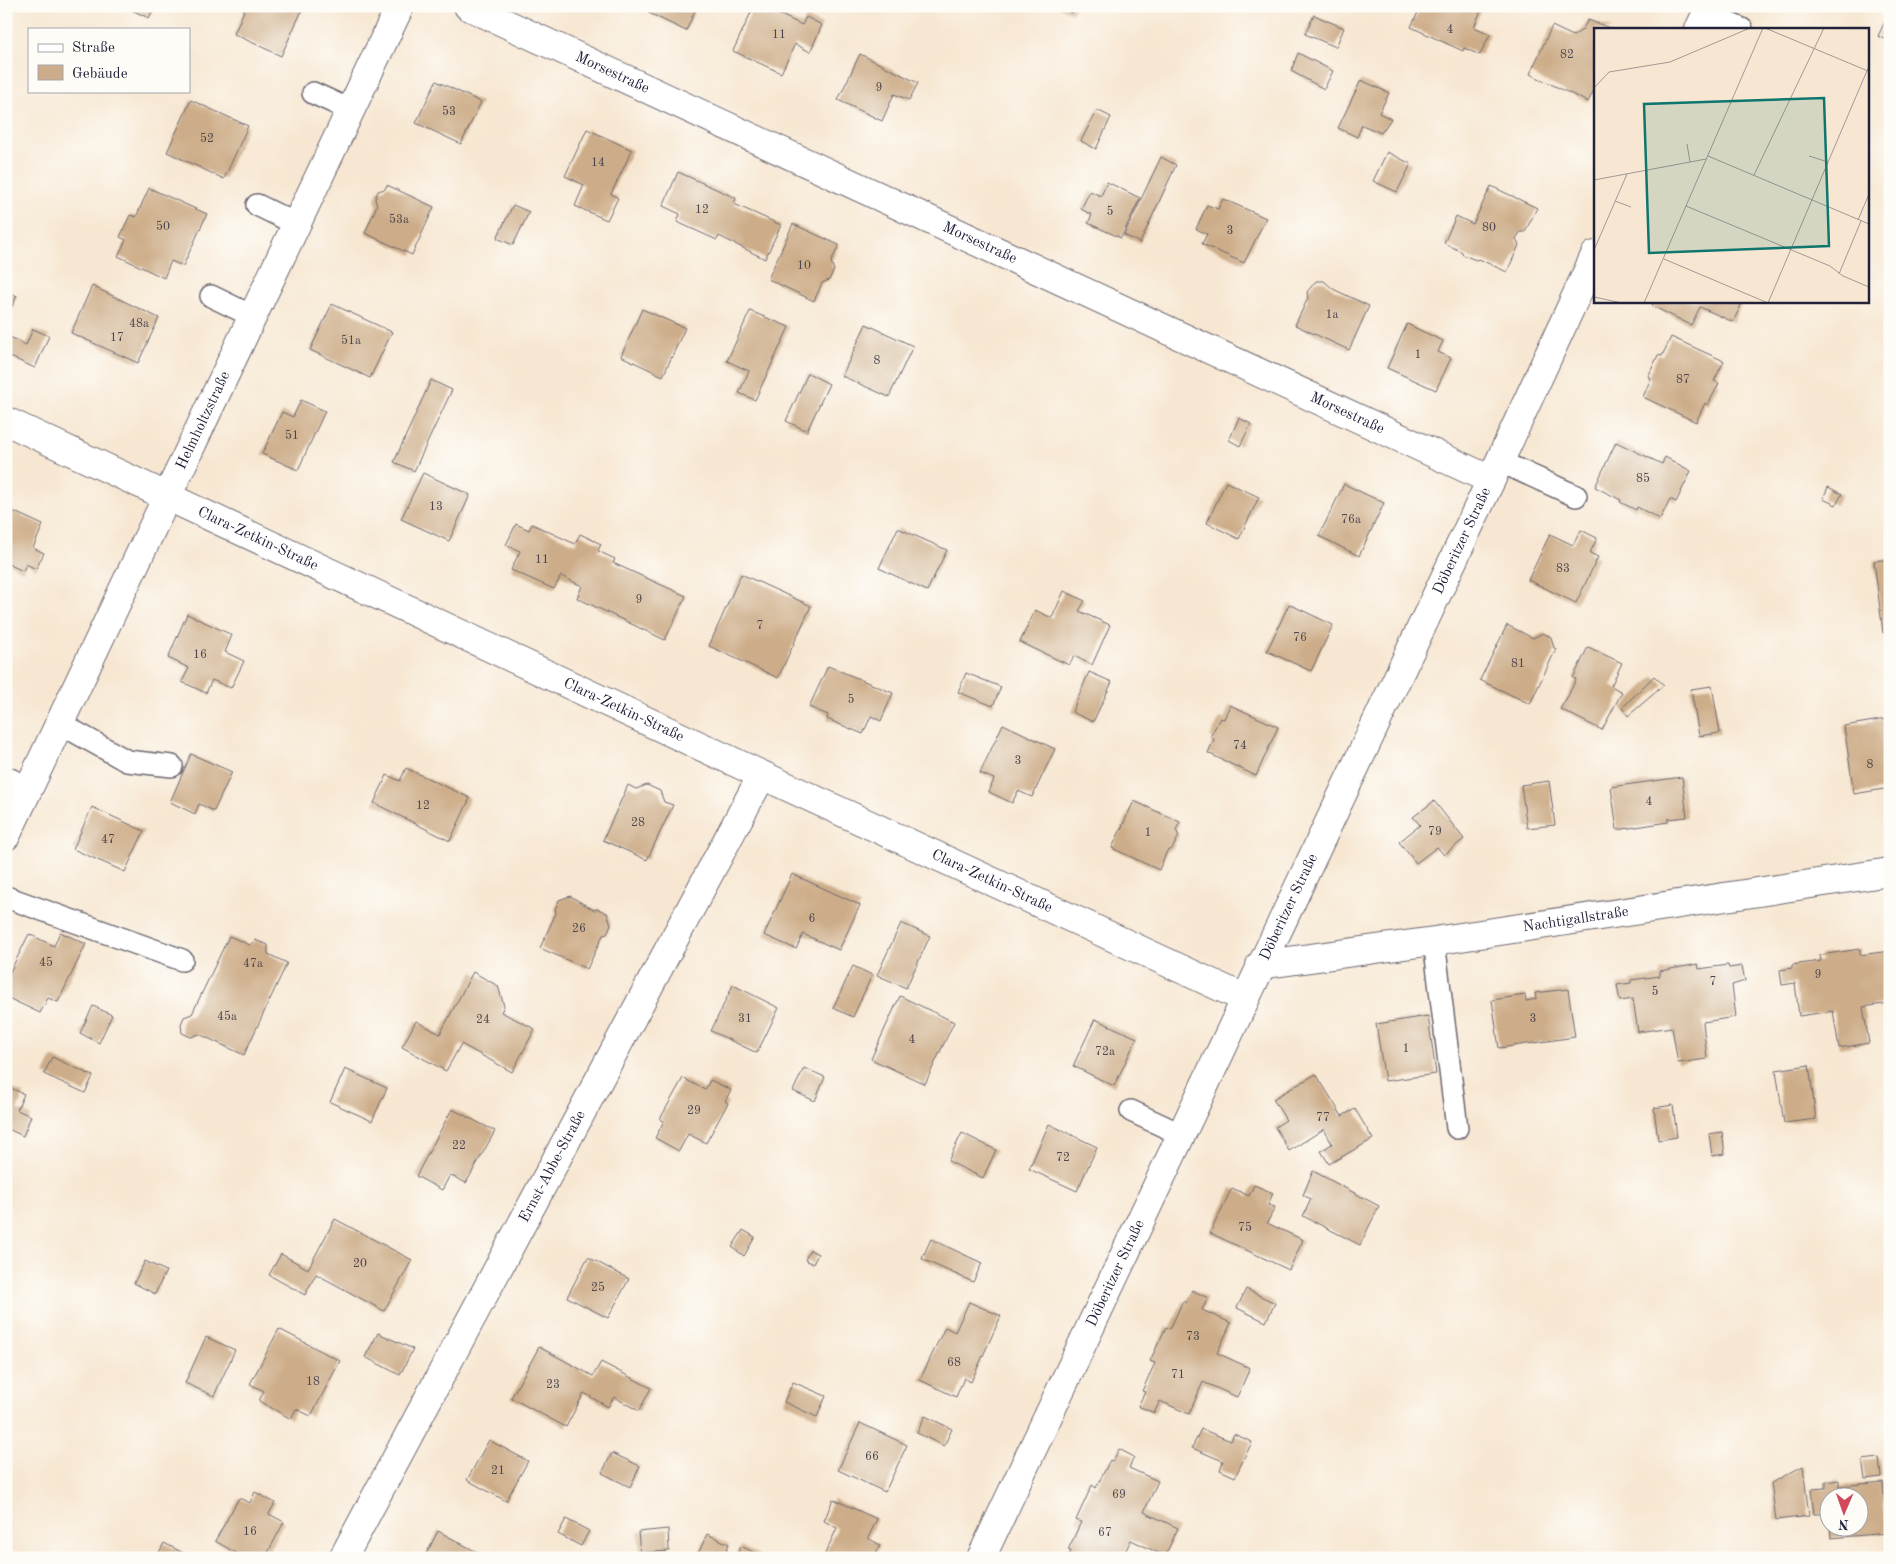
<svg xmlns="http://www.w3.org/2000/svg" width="1896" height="1564" font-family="'Old Standard TT',serif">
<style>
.building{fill:#cdad89}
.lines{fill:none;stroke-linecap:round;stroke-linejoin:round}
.lane-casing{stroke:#6d6770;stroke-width:24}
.street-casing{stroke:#6d6770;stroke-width:30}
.lane{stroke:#fff;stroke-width:21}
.street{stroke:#fff;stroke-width:28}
.labels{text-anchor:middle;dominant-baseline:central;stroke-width:5;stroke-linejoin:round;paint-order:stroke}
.number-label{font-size:12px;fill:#4d454e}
.street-label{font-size:15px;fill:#22223b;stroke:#fdfcf7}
.inset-road{fill:none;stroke:#a29896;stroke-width:1}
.view{fill:#0f766e;fill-opacity:0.15;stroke:#0f766e;stroke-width:2.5}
.inset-edge{fill:none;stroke:#22223b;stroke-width:2.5}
</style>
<rect width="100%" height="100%" fill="#fdfcf7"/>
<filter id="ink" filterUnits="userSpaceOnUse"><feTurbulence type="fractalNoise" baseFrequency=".02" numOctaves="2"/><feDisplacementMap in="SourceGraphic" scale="10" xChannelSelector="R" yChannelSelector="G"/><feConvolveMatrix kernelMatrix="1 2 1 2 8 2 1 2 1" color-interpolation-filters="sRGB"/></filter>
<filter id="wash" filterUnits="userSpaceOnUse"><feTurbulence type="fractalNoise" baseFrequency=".0096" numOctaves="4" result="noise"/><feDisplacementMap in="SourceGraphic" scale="20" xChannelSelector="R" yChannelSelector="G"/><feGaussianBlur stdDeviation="1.12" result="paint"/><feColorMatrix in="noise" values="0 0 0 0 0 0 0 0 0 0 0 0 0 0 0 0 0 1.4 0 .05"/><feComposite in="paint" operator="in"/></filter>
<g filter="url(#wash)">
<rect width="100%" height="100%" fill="#f7e7d2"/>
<g id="blocks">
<path class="building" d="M123,6H155L149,18Z
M246,6H304L281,56L234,34Z
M652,6H697L686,31L649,13Z
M754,6H762L802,25L806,17L822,25L810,52L795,44L781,73L733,51Z
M1057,6H1076L1072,13Z
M1421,6H1483L1474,27L1490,34L1480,55L1464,48L1463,51L1411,27Z
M1890,11V41L1878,36Z
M1314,15L1344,28L1336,47L1305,34Z
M1588,20L1613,29H1595V88L1588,102L1530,74L1552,26L1573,36L1582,30Z
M1298,53L1333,71L1324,89L1291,71Z
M860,54L918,83L909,100L894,94L882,121L838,100Z
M1361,80L1389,93L1379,113L1391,119L1381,133L1362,125L1357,137L1338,128Z
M436,81L481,102L461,144L416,123Z
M191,100L248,126L224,179L167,152Z
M1097,110L1111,117L1096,149L1081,141Z
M587,129L632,150L611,194L618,198L607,220L575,206L584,185L565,176Z
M1387,152L1411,164L1397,192L1373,181Z
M1161,157L1176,165L1140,243L1124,235Z
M678,172L736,198L734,204L781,225L765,259L719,236L717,240L677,222L680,214L663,206Z
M1107,182L1140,198L1121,238L1088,223L1092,215L1081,209L1090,191L1101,196Z
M387,185L434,207L412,255L365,233L377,205L375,199L378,191L385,189Z
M1491,186L1537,208L1525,232H1520L1516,240L1519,245L1507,272L1479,259L1476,260L1463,255L1462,252L1444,243L1456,216L1473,224Z
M149,188L207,214L183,266L171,261L164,278L118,256L126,240L120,237L130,215L136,217Z
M1223,199L1266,218L1244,263L1202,244L1207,234L1196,229L1207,205L1218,209Z
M513,205L529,212L513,245L497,238Z
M793,224L839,245L831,262L834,270L829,280L822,283L814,301L768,279Z
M1316,281H1324L1333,289L1369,306L1349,350L1295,325L1308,298L1307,292Z
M92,286L159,318L138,363L71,333Z
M6,291L17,296L6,319Z
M1654,301H1743L1733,322L1700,307L1691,325L1652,306Z
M332,304L392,332L370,378L310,350Z
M642,309L685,328L663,376L621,356Z
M750,311L789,327L755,400L739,393L749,371L727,361Z
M866,324L913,346L889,397L842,376Z
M1407,324L1443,341L1438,352L1451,358L1436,390L1387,368Z
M33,329L49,336L35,368L6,355V346L10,337L26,345Z
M1671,337L1724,361L1714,381L1719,383L1708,405L1705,403L1696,422L1643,397L1651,378L1648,377L1658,355L1662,356Z
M808,373L829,384L807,431L786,421Z
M431,380L452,390L414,471L394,462Z
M301,400L325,411L298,470L262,454L282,412L293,417Z
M1239,418L1251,424L1240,446L1229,440Z
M1616,442L1662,464L1665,457L1691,471L1676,502L1670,499L1660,519L1637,507L1636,510L1620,502L1621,500L1595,487Z
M423,473L470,495L449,541L401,519Z
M1226,482L1259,497L1239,539L1207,523Z
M1344,484L1384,503L1359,556L1319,536Z
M1828,487L1842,494L1836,505L1823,499Z
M6,508L43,525L33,548L44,553L36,569L26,564L23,571L6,563L8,557L6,556Z
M516,524L529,530L532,524L575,544L580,534L601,544L598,551L615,559L613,563L686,596L665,640L577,598L582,586L561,576L554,589L511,570L520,551L506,545Z
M898,528L947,550L927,591L879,568Z
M1581,530L1597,538L1590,553L1598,557L1576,603L1528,580L1550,534L1573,545Z
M1890,559V632L1883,633L1874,561Z
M741,574L811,606L778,678L709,646Z
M1064,591L1085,601L1079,611L1110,625L1092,665L1074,656L1069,665L1020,642L1035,610L1052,618Z
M1289,604L1333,625L1311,671L1267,651Z
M187,614L232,635L225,652L244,661L231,688L212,680L206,693L182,682L189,668L168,658Z
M1507,625L1533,638L1543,633L1551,637L1554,648L1556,649L1530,704L1480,680Z
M1588,647L1622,663L1611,686L1622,692L1602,730L1560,709L1568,696L1576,679L1573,678Z
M828,666L893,693L881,721L871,716L863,734L827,719L828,715L809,707Z
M1089,672L1112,682L1093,722L1072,712Z
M966,673L1001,687L993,706L958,692Z
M1654,676L1664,685L1628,716L1622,708Z
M1712,686L1720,733L1699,736L1691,689Z
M1230,705L1278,727L1256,776L1208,753L1214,739L1210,737L1220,718L1224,719Z
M1886,719L1890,743V788L1854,794L1844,726Z
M1003,724L1055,749L1032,797L1018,791L1012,803L989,792L994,779L980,773Z
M191,754L232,772L214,811L199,804L195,814L170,802Z
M406,768L470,798L450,841L374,803L387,775L400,781Z
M1682,777L1687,817L1668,819V822L1617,830L1611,787Z
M1549,781L1555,825L1527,828L1521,785Z
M628,785L636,789L647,785L660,791L664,802L673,805L647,860L603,840Z
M1134,801L1180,822L1176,830L1179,836L1172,849L1167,851L1159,870L1112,848Z
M1434,801L1464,839L1444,855L1437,847L1416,863L1399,842L1420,825L1413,817Z
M92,807L144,831L125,872L73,849Z
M792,874L860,905L839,950L803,934L796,949L764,935Z
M570,896L594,910L598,909L607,913L611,924L607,934L603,935L587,969L540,948L556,913L555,909L559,900Z
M901,923L930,936L906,988L877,975Z
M60,932L86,944L58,1002L48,998L40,1013L6,997V980L29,934L54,946Z
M229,936L250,945L255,940L268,945V954L287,963L244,1055L199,1034L191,1037L182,1033L181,1024L184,1017L192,1014Z
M1860,949V955L1890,951V1003L1863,1007L1869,1043L1839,1048L1833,1011L1799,1016L1795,983L1782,985L1780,970L1792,968V965L1821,961L1820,955Z
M1698,964L1699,969L1728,965L1729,968L1742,966L1745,981L1732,985L1736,1017L1703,1022L1707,1059L1678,1063L1672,1027L1638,1032L1633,999L1620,1001L1617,985L1631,983V980L1660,976V971Z
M853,966L872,975L853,1017L833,1008Z
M473,972L498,986L504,1006L501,1012L535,1029L512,1072L461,1044L446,1071L402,1047L416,1021L440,1034Z
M733,985L779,1008L757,1053L711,1031Z
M1568,989L1575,1037L1499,1048L1492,1000L1525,995L1526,1001L1536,999L1535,993Z
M900,996L954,1022L925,1084L871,1059Z
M93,1006L112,1015L99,1043L80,1033Z
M1428,1016L1436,1074L1385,1081L1376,1024Z
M1095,1019L1137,1038L1114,1086L1073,1066Z
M52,1057L93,1076L85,1093L44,1074Z
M1809,1065L1816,1119L1784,1123L1776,1070Z
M804,1068L825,1077L815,1101L793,1091Z
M345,1069L387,1088L372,1121L330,1102Z
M1316,1074L1342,1116L1355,1109L1373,1139L1329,1164L1321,1151L1332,1144L1324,1129L1289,1151L1275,1127L1286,1120L1273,1099Z
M683,1078L705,1090L710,1080L731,1090L725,1101L728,1103L706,1143L688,1134L679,1151L655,1138L664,1121L660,1119Z
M6,1086L24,1094L17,1110L31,1116L23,1136L6,1128Z
M1673,1105L1677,1137L1658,1140L1654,1108Z
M452,1109L495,1131L466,1183L450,1175L442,1190L416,1176Z
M1049,1124L1097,1147L1077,1191L1029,1169Z
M1722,1132L1725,1154L1712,1156L1709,1134Z
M962,1133L996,1150L983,1178L948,1161Z
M1313,1171L1379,1206L1360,1245L1303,1216L1311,1199L1303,1195Z
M1254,1185L1273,1193L1268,1205L1275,1207L1267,1223L1303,1240L1289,1270L1210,1233L1232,1188L1249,1196Z
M335,1219L412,1260L384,1311L316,1274L305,1295L269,1275L281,1254L308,1269Z
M743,1230L755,1237L744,1256L732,1247Z
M931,1239L982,1263L973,1282L922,1259Z
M810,1250L818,1254L813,1264L805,1260Z
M588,1257L629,1279L608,1318L567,1297Z
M145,1261L166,1271L155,1294L134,1283Z
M1246,1289L1275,1303L1266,1322L1237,1308Z
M1192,1290L1208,1298L1202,1310L1231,1323L1217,1353L1250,1368L1237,1397L1203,1382L1189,1414L1160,1401L1154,1413L1138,1406L1145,1392L1142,1391L1155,1363L1150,1361L1166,1327L1170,1329L1183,1301L1186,1303Z
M969,1302L1001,1316L971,1382L964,1378L956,1397L920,1380L945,1327L955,1332Z
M279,1329L340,1361L311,1416L296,1409L291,1419L259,1401L264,1391L250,1384Z
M378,1333L413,1349L400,1375L365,1357Z
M206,1337L235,1350L214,1396L185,1383Z
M539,1347L593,1376L601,1362L651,1388L639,1411L614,1397L608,1407L584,1393L566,1427L511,1398Z
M793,1382L826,1396L817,1417L784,1402Z
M925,1416L952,1429L944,1446L917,1433Z
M860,1423L907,1445L885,1492L838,1470Z
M1201,1429L1231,1441L1234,1434L1252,1442L1235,1477L1220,1470L1223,1461L1192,1448Z
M489,1440L528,1461L506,1501L467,1480Z
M1119,1449L1134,1457L1129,1468L1158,1481L1144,1512L1178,1528L1165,1556L1131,1540L1122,1558H1068L1071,1551L1068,1550L1081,1522L1076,1520L1092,1485L1096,1488L1110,1460L1113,1461Z
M612,1453L640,1466L630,1487L602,1473Z
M1879,1458L1881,1477L1865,1479L1862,1460Z
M1803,1466L1809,1516L1776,1520L1771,1483Z
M1839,1480V1486L1883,1482L1887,1533L1831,1538L1830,1526H1858V1496H1828V1518L1826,1519V1514H1814L1811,1489L1826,1488V1482Z
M255,1492L275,1503L269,1514L284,1522L265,1558H245L215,1541L239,1498L250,1503Z
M833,1499L877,1519L868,1538L880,1545L874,1558H823L837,1528L824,1521Z
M566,1519L589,1531L581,1546L558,1534Z
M668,1529L669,1551L640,1553L638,1532Z
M438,1531L488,1558H424Z
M707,1534L729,1544L723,1558H707L698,1554Z
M164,1543L193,1558H156Z
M741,1546L765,1558H735Z"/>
</g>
</g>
<g filter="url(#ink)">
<use href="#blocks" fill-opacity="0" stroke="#6d6770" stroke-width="1"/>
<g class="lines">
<defs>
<path id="lane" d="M1706,13L1742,29
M313,93L350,110
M257,205L296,224
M211,296L252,316
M1499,461L1576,496
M59,723L127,761L172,766
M6,777L29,788
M6,897L182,960
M1434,941L1457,1128
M1131,1111L1180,1134"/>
<g id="street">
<path id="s1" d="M468,6L1491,480"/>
<path d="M1699,29L1710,6"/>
<path id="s2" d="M6,421L762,775L1244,998"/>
<path id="s3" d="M6,836L400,6"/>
<path id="s4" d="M1260,965L1434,941L1890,872"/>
<path id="s5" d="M343,1558L762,775"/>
<path id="s6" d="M981,1558L1491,480L1595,255"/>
</g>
</defs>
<use href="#lane" class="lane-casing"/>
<use href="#street" class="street-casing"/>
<use href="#lane" class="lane"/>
<use href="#street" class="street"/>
</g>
</g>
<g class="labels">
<g class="number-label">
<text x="1450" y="30">4</text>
<text x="779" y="35">11</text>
<text x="1567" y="55">82</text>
<text x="879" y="88">9</text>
<text x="449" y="112">53</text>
<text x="207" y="139">52</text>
<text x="598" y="163">14</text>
<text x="702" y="210">12</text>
<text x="1110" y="212">5</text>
<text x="399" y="220">53a</text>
<text x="163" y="227">50</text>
<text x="1489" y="228">80</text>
<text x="1230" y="231">3</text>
<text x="804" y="266">10</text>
<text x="1332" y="315">1a</text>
<text x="139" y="324">48a</text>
<text x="117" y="338">17</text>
<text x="351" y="341">51a</text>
<text x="1418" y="355">1</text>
<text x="877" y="361">8</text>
<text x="1683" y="380">87</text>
<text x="292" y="436">51</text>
<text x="1643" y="479">85</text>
<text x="436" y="507">13</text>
<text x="1351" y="520">76a</text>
<text x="542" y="560">11</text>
<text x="1563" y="569">83</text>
<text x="639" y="600">9</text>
<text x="760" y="626">7</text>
<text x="1300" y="638">76</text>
<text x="200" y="655">16</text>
<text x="1518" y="664">81</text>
<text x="851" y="700">5</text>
<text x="1240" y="746">74</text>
<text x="1018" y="761">3</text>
<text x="1870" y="765">8</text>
<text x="1649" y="802">4</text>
<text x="423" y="806">12</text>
<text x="638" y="823">28</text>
<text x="1435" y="832">79</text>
<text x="1148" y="833">1</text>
<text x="108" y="840">47</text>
<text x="812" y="919">6</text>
<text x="579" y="929">26</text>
<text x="46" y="963">45</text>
<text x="253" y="964">47a</text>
<text x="1818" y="975">9</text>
<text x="1713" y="982">7</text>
<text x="1655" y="992">5</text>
<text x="227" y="1017">45a</text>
<text x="745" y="1019">31</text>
<text x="1533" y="1019">3</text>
<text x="483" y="1020">24</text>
<text x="912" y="1040">4</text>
<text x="1406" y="1049">1</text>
<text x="1105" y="1052">72a</text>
<text x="694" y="1111">29</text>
<text x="1323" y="1118">77</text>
<text x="459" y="1146">22</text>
<text x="1063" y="1158">72</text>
<text x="1245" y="1228">75</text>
<text x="360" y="1264">20</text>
<text x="598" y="1288">25</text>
<text x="1193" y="1337">73</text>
<text x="954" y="1363">68</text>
<text x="1178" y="1375">71</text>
<text x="313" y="1382">18</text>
<text x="553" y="1385">23</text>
<text x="872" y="1457">66</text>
<text x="498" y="1471">21</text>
<text x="1119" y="1495">69</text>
<text x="250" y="1532">16</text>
<text x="1105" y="1533">67</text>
</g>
<g class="street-label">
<text stroke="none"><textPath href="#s1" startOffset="159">Morsestraße</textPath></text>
<text stroke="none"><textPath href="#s1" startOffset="564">Morsestraße</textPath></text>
<text stroke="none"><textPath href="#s1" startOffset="969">Morsestraße</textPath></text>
<text stroke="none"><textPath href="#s3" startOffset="460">Helmholtzstraße</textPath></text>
<text stroke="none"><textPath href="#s2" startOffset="278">Clara-Zetkin-Straße</textPath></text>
<text stroke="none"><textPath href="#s6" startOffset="1125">Döberitzer Straße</textPath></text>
<text stroke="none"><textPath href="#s2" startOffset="682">Clara-Zetkin-Straße</textPath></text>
<text stroke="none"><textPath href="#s2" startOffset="1088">Clara-Zetkin-Straße</textPath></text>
<text stroke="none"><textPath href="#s6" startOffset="720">Döberitzer Straße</textPath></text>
<text stroke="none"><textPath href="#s4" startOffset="319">Nachtigallstraße</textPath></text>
<text stroke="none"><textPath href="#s5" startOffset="444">Ernst-Abbe-Straße</textPath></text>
<text stroke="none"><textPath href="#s6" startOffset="315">Döberitzer Straße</textPath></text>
</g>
</g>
<g transform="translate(1594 28)">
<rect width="275" height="275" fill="#f7e7d2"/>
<path class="inset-road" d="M171,0L274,43M0,60L15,44L76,34L156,0M93,116L96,134M114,128L275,196M215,128L234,134M160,147L230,0M0,152L112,131M21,173L37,179M92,178L236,238L249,248L275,259M264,192L275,166M0,222L33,146M70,231L174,275M245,246L267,193M0,269L28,275M50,275L169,0M174,275L275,38"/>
<path class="view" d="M230,70L235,218L55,225L50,76Z"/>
<rect width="275" height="275" class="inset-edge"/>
</g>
<rect width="1896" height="1564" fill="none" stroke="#fdfcf7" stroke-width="25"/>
<rect x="28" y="28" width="162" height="65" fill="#fdfcf7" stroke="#a5a5ac"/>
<rect x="38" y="44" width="25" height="8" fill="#ffffff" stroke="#a5a5ac"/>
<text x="72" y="52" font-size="15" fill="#22223b">Straße</text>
<rect x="38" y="65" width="25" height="15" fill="#cdad89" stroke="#a5a5ac"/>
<text x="72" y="78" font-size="15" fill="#22223b">Gebäude</text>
<g transform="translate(1844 1512) rotate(182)"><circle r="24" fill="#fdfcf7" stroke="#a5a5ac"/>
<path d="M0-4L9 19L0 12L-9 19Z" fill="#d1495b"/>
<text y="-8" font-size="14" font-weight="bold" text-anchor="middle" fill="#22223b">N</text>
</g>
</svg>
